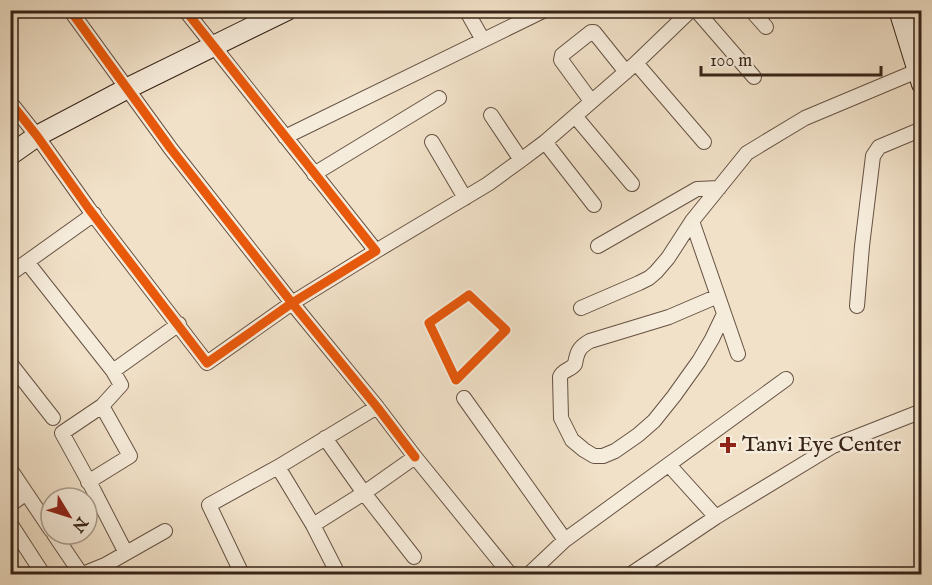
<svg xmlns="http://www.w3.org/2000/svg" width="932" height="585" font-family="'IM FELL English',serif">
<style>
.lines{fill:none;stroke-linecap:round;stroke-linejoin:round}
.street-casing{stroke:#665243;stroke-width:16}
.secondary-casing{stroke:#372317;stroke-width:22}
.street{stroke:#f6ecdb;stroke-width:14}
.secondary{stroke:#f6ecdb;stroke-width:20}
.cycleway-casing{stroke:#f6ecdb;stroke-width:13}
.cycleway{stroke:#e8590c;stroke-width:9}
.poi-dot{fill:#8f2418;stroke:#f6ecdb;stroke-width:2}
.labels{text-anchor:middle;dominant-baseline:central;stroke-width:5;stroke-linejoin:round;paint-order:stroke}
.poi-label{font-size:22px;fill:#372317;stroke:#f6ecdb;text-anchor:start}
</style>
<rect width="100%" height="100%" fill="#f1e1c8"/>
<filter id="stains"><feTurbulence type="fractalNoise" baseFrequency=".00333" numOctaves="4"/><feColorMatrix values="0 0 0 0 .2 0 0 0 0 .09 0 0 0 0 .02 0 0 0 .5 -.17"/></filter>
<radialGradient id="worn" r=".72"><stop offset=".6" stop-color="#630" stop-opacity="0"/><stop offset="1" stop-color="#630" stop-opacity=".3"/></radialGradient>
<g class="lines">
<defs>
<path id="street" d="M70,10L171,149L292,303L377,407L415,457
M466,10L483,40
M696,10L754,77
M751,10L766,27
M903,27L922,15
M636,63L704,142
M591,101L561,60L562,55L591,32H594L626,72
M10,102L37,136L89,209L207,363L292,303L376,251L185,10
M491,115L521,160
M575,116L632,184
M285,137L545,10
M432,142L465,198
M545,142L594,205
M314,174L439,98
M692,221L738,354
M598,246L697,189L719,188
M376,251L488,184L521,160L545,142L636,63L691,10
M27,262L113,371L179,324
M10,274L94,214
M718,296L669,317L590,341C579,347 577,352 575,364C571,370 562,370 560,377L561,418L572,440L584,450L594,456H603L615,451L638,435L654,421L674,396L699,361L712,339L724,314
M857,306L862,246L873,156L879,147L922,129
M581,308L639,283L649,278L656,272L668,258L692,221L747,153L805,118L917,71
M10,363L53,418
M113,371L121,385L102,406L62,433L94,491L126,553
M464,398L565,540
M325,438L364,493L414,557
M669,465L716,517
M278,467L313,525L338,574
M10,469L51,530
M88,482L130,456L102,406
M10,505L26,493
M10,523L43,574
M313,525L364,493L415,457L510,574H513
M54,534L81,574
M83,574L105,565L165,531
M242,574L209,505L278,467L377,407
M529,574L565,540L786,379
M631,574L716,517L833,446L922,411"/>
<path id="secondary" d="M899,10L922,84
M10,155L37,136L128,88L287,10"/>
</defs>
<use href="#street" class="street-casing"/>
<use href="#secondary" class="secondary-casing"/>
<use href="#street" class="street"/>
<use href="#secondary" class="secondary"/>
<defs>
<path id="cycleway" d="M70,10L171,149L292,303L377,407L415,457
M10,102L37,136L89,209L207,363L292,303L376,251L185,10
M469,295L506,330L456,380L429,323Z"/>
</defs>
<use href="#cycleway" class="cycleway-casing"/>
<use href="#cycleway" class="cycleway"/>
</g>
<path class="poi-dot" d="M725 436h6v6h6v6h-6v6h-6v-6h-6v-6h6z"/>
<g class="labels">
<g class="poi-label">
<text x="742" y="445">Tanvi Eye Center</text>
</g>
</g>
<rect width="932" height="585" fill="none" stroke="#f1e1c8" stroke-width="36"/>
<rect x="12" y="12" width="908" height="561" fill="none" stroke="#372317" stroke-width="3"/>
<rect x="18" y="18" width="896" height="549" fill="none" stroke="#372317" stroke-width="1.5"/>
<g transform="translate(69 516) rotate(128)"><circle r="28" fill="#f6ecdb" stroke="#aa9c8d" stroke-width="1.5"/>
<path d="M0-4.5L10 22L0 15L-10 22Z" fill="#8f2418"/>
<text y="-9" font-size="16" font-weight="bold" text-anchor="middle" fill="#372317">N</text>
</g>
<path d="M701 66v9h180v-9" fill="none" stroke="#372317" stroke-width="3"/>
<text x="710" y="66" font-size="18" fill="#372317" stroke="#f6ecdb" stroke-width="4.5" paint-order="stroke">100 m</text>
<rect width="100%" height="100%" filter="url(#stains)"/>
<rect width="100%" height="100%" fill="url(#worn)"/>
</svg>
